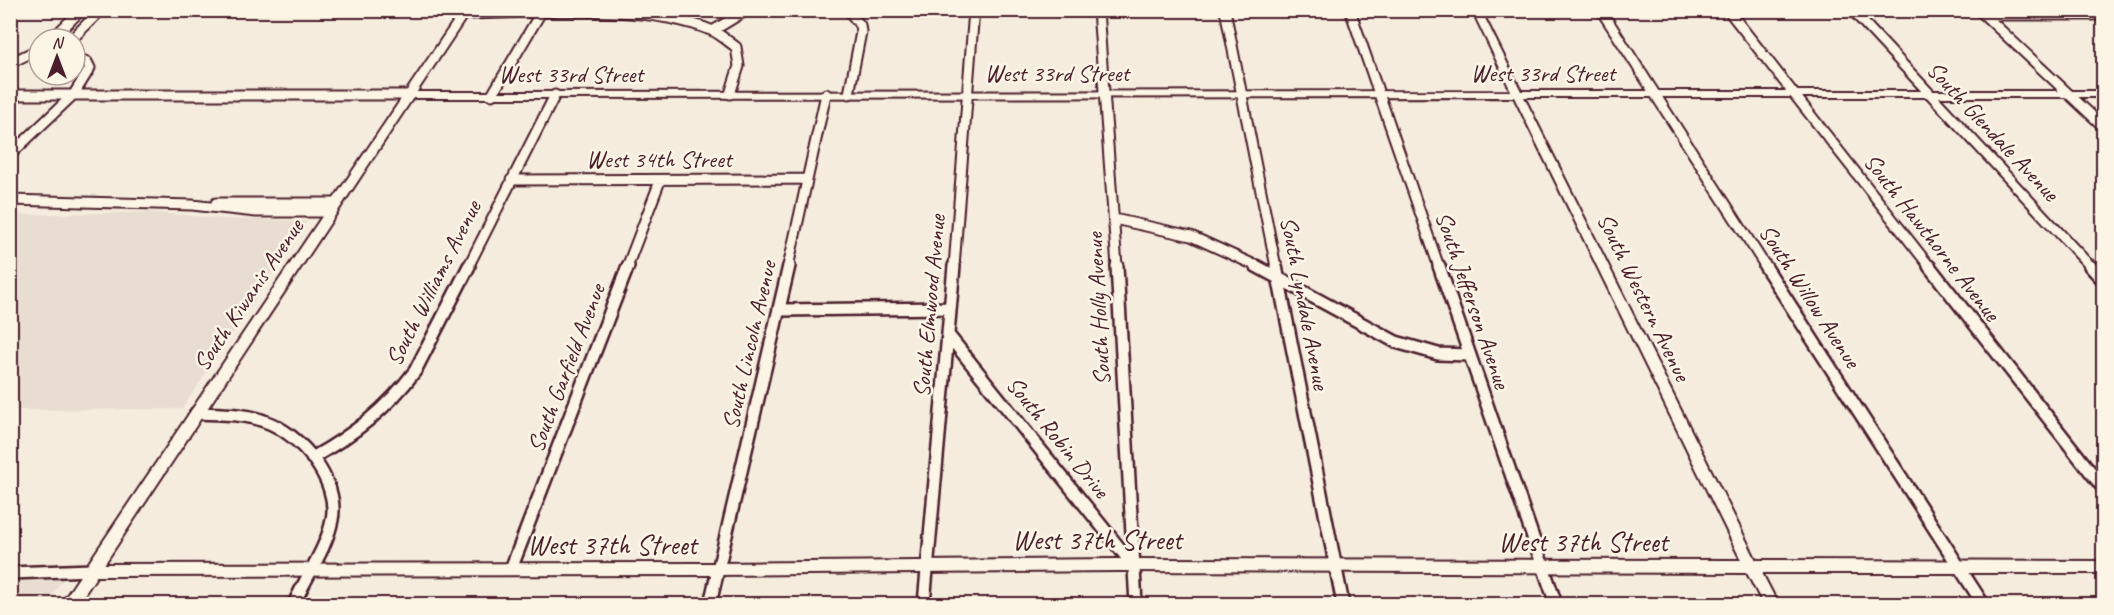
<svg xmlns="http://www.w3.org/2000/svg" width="2114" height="615" font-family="Caveat,sans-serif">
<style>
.built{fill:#e8ddd0}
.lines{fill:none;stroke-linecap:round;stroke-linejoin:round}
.minor-far1-casing{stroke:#4a1f2b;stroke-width:13}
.minor-casing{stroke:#4a1f2b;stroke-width:16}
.tertiary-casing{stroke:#4a1f2b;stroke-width:4}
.secondary-casing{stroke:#4a1f2b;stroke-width:4}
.minor-far1{stroke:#fcf5e5;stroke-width:9}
.minor{stroke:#fcf5e5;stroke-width:11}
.tertiary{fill:#fcf5e5;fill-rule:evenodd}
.secondary{fill:#fcf5e5;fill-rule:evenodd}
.labels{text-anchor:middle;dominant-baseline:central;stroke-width:5;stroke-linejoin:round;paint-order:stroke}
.street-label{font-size:24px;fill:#4a1f2b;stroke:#fcf5e5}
.near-street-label{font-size:28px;fill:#4a1f2b;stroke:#fcf5e5}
</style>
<rect width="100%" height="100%" fill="#f5ecde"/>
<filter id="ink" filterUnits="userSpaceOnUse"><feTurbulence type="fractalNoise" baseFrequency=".0167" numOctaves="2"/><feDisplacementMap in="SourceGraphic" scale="12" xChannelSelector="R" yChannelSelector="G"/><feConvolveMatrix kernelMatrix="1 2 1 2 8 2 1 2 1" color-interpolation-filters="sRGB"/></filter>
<g filter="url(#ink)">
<path class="built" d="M148,212L227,219L307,221L182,409L11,410V215Z
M72,566L46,604H11L10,568Z"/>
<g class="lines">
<defs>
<path id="minor-far1" d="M848,10L860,25L861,32L849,94
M1098,10L1117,267
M1225,10L1276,267
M1350,10L1439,267
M1601,10L1766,267
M1728,10L1930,267
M1852,10L2091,267
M1979,10L2104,127
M463,14C538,13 644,2 713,31C721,35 729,42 736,47L739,66L730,94
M1984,15H2104
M714,30L747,10
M52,39L81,10
M72,39L101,10
M10,63L39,49
M10,95H410
M492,95L540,14
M10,155L74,94L90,68L87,62L75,57
M511,180L807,179
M10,200L192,205L256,212H331
M216,203H337
M1114,219L1191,236L1259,267
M468,267L555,95
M627,267L660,181
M788,267L826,94
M954,267L974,10"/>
<path id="minor" d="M1117,266L1136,604
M1256,266L1396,342L1438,354L1469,355
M1276,266L1343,604
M1439,266L1556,604
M1765,266L1983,604
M1929,266L2104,489
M2090,266L2104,281
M779,310L950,308
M949,336L1133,565
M196,413C218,414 243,413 264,421C300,433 340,481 332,520C326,550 306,576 294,604
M312,458C353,435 387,409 415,371L469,266
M511,569L628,266
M10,573L92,570
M710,604L789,266
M924,604L954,266"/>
<path id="tertiary" d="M1472,10H1481L1521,91H2104V97H1524L1756,560L2104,561V573H1762L1778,604H1763L1747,573L1116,571L717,575L92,576L87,575L85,570L87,565L92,564L717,563L1116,559L1741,560L1514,97L410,98L405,95L410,92L1511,91Z"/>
<path id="secondary" d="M461,10H471L78,604H61Z"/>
</defs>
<use href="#minor-far1" class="minor-far1-casing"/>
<use href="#minor" class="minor-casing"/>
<use href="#tertiary" class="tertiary-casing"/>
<use href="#secondary" class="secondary-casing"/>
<use href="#minor-far1" class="minor-far1"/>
<use href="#minor" class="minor"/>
<use href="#tertiary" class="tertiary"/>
<use href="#secondary" class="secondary"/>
</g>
</g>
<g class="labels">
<g class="street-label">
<text x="1057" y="73">West 33rd Street</text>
<text x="1543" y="73">West 33rd Street</text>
<text x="571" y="74">West 33rd Street</text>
<text transform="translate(1993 131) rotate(47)">South Glendale Avenue</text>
<text x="659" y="159">West 34th Street</text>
<text transform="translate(1932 237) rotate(52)">South Hawthorne Avenue</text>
<text transform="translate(433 283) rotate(-63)">South Williams Avenue</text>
<text transform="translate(248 295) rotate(-56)">South Kiwanis Avenue</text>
<text transform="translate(1810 296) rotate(57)">South Willow Avenue</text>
<text transform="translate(1644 297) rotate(64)">South Western Avenue</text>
<text transform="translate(1473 300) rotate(71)">South Jefferson Avenue</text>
<text transform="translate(1305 303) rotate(79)">South Lyndale Avenue</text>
<text transform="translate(929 306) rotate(-85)">South Elmwood Avenue</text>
<text transform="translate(1098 309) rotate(-93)">South Holly Avenue</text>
<text transform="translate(749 345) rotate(-77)">South Lincoln Avenue</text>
<text transform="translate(566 368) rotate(-69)">South Garfield Avenue</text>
<text transform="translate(1058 437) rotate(51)">South Robin Drive</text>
</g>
<g class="near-street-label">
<text x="1097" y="539">West 37th Street</text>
<text x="1583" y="541">West 37th Street</text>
<text x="612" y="544">West 37th Street</text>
</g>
</g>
<rect width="2114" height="615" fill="none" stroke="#fcf5e5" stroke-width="36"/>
<rect x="18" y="18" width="2078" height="579" fill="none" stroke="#4a1f2b" stroke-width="2" filter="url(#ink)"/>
<g transform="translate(57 57)"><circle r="28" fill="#fcf5e5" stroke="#b59f9b" stroke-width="1.5"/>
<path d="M0-4.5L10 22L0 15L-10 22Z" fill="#4a1f2b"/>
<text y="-9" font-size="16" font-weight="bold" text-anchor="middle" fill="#4a1f2b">N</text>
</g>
</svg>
